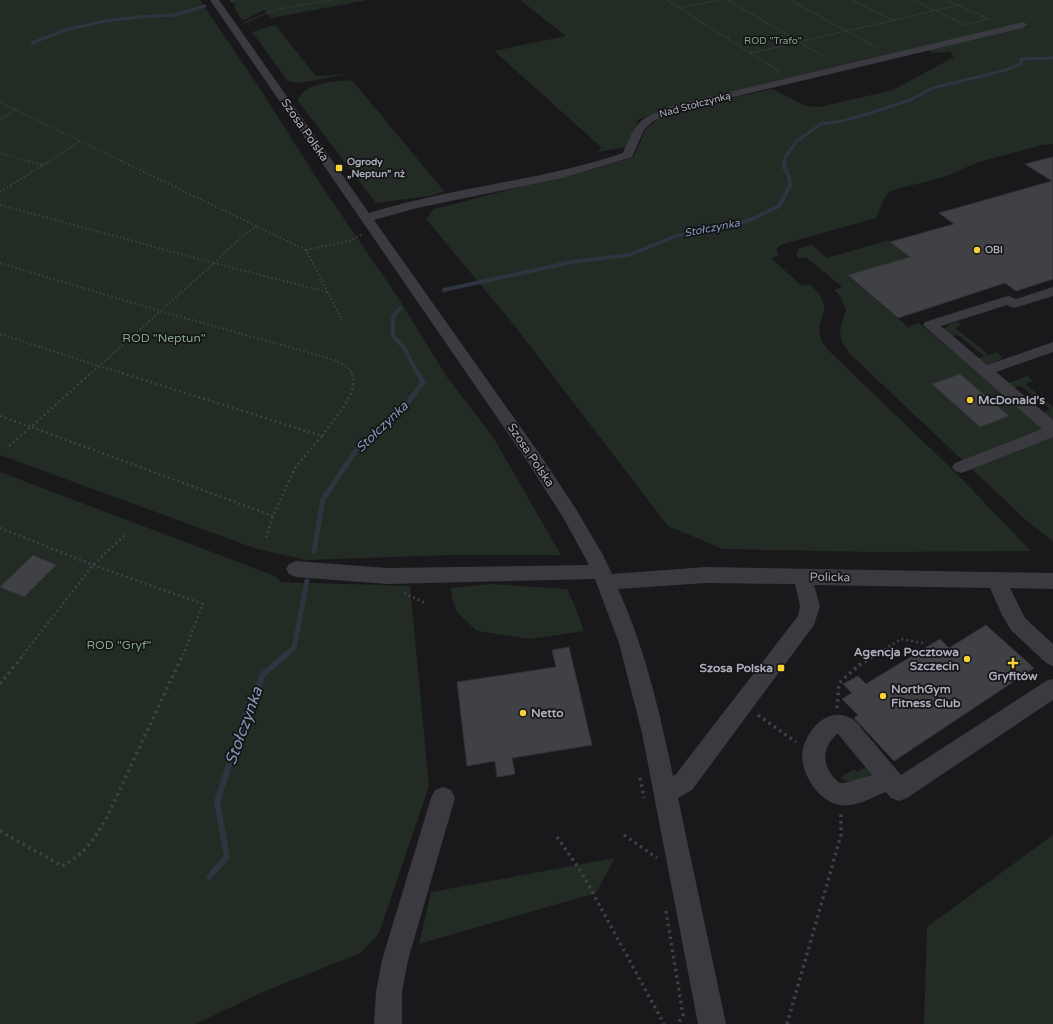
<svg xmlns="http://www.w3.org/2000/svg" width="1053" height="1024" font-family="'Varela Round',sans-serif">
<style>
.green{fill:#232b25}
.lines{fill:none;stroke-linecap:round;stroke-linejoin:round}
.stream-far3{stroke:#2e3540;stroke-width:3}
.stream-far2{stroke:#2e3540;stroke-width:4}
.stream-far1{stroke:#2e3540;stroke-width:5}
.stream{stroke:#2e3540;stroke-width:6}
.building{fill:#404145;stroke:#333337}
.path-far3{stroke:#404147;stroke-width:1.5;stroke-dasharray:1 1.5;stroke-linecap:butt}
.path-far2{stroke:#404147;stroke-width:2;stroke-dasharray:1.5 2.5;stroke-linecap:butt}
.path-far1{stroke:#404147;stroke-width:2.5;stroke-dasharray:2 3;stroke-linecap:butt}
.path{stroke:#404147;stroke-width:3.5;stroke-dasharray:2.5 4;stroke-linecap:butt}
.minor{fill:#3a3a40;fill-rule:evenodd}
.poi-dot{fill:#f6d236;stroke:#141416;stroke-width:1.5}
.labels{text-anchor:middle;dominant-baseline:central;stroke-width:3.5;stroke-linejoin:round;paint-order:stroke}
.far-park-label{font-size:10px;fill:#82a68a;stroke:#141416}
.far-street-label{font-size:10px;fill:#abadbb;stroke:#141416}
.far-poi-label{font-size:10px;font-weight:bold;fill:#abadbb;stroke:#141416;text-anchor:start}
.far-water-label{font-size:11px;font-style:italic;fill:#8296b6;stroke:#141416}
.street-label{font-size:12px;fill:#abadbb;stroke:#141416}
.park-label{font-size:12px;fill:#82a68a;stroke:#141416}
.poi-label{font-size:12px;font-weight:bold;fill:#abadbb;stroke:#141416;text-anchor:start}
.water-label{font-size:13px;font-style:italic;fill:#8296b6;stroke:#141416}
.near-water-label{font-size:16px;font-style:italic;fill:#8296b6;stroke:#141416}
</style>
<rect width="100%" height="100%" fill="#19191b"/>
<path class="green" d="M0,0H200L263,93L319,182L399,299L447,377L493,437L561,555H452L306,560L257,549L0,455Z
M232,0H368L271,18L264,10C256,13 251,18 242,20L235,9V3Z
M520,0H1053V144L1042,145L976,163L947,176L890,191L886,195L876,218L780,245L776,250L779,256L771,258L802,286L810,284C817,291 826,301 824,312C823,315 821,318 821,321C817,334 821,341 828,350L956,473L1031,551L876,552L723,549L668,526L514,325L426,219L434,209L624,160L634,156L646,129L660,117L703,104L773,89L806,106L819,107L893,90L954,57L950,52L932,53L929,50L1028,27L1023,24L660,111L638,120L632,140L627,147L598,152L601,147L494,51L566,36Z
M275,25L316,76L347,74L300,83L288,81L252,32Z
M352,80L444,191L430,196L376,203L298,101C303,82 335,82 352,80Z
M889,240L910,257L848,276L908,327L919,323L1053,435V541L1028,522L850,354L841,340L840,330L846,310L840,296L834,290L842,287L806,257L798,259L796,253L799,248L812,245L827,258Z
M956,322L962,325L955,328L989,355L997,352L1002,357L1001,359L986,365L977,359L984,356L960,336L955,335L950,338L944,330L948,325Z
M1027,376L1033,381L1025,384L1053,407V420L1042,413L1050,409L1021,386L1012,388L1006,384Z
M0,472L275,576L282,582L410,586L429,786L379,933L361,953L263,992L196,1024H0Z
M490,584L567,589L574,604L584,631L531,639L477,631L457,612L452,599L451,588Z
M869,765L871,775C861,778 849,786 841,777L854,769L857,772Z
M1053,835V1024H924L927,927Z
M615,858L596,893L419,944L431,892Z"/>
<g class="lines">
<path class="stream-far3" d="M232,1L234,0
M32,43L65,30L106,21L138,17L175,15L205,6
M785,162V157L797,141L821,124L842,121L867,114L910,100L933,88L1006,70L1021,64V59L1053,58"/>
<path class="stream-far2" d="M444,290L572,262L629,255L676,236L715,230L750,220L779,206L790,186L789,177L784,167L785,161
M400,308L393,317V336L404,348L418,374"/>
<path class="stream-far1" d="M314,551L323,499L360,445L404,407L423,383L418,373
M286,655L294,648L307,581"/>
<path class="stream" d="M209,877L227,857L217,802L246,713L254,704L262,675L287,654"/>
</g>
<path class="building" d="M1053,157V279L1016,291L1005,283L898,318L848,275L910,257L890,242L954,224L939,213L1052,181L1025,164Z
M960,374L1009,416L980,427L932,384Z
M33,555L56,565L24,597L0,587Z
M986,625L1034,668L894,761L854,718L858,715L842,699L852,693L843,684L858,676L866,684L940,639L949,648Z
M569,647L592,745L512,758L515,774L497,777L495,761L467,766L457,682L556,667L552,650Z"/>
<g class="lines">
<path class="path-far3" d="M667,0L780,72
M728,0L825,57
M790,0L877,48
M853,0L894,21
M914,0L965,25L989,19L947,0
M679,8L718,0
M244,23L274,10L330,0
M751,53L959,5
M0,102L80,141
M0,119L16,110
M0,153L31,162
M48,162L80,141L123,162"/>
<path class="path-far2" d="M121,161L306,250L342,320
M43,165L50,161
M0,192L43,165L27,161
M0,205L214,263L99,366L125,374
M257,226L241,237L214,263L327,292
M306,250L349,241L363,234
M0,263L160,311L335,360L350,369L352,374
M0,334L99,366L90,374"/>
<path class="path-far1" d="M122,373L322,436L295,468L273,516L266,538
M0,416L31,427L91,373
M322,436C333,420 360,393 352,373
M9,446L31,427L273,516
M0,528L93,565L203,604L183,655
M404,593L425,603
M23,655L93,565L125,535
M876,655L901,639L923,643"/>
<path class="path" d="M0,684L24,654
M837,708L839,683L859,665L877,654
M758,715L796,742
M640,778L644,798
M0,831L62,866C84,855 95,838 107,817L183,654
M624,835L657,858
M557,837L582,873L664,1024
M666,911L683,1015L678,1024
M787,1024L841,835V813"/>
<path class="minor" d="M210,0H219L369,213C453,187 540,181 623,153C638,117 640,119 675,105L1023,22L1028,25L1023,28L683,109L653,121L644,130L632,157L562,178L417,208L374,220L541,456L576,509L603,555L612,574L706,567L1053,573V589L1010,588L1025,618L1053,644V666L1046,663L1011,630L1002,615L990,588L814,585L820,606L814,625L692,790L678,798L726,1024H698L642,733L619,643L595,579L387,584L296,577L289,574L286,569L289,564L296,561L387,568L589,565L564,519L529,464ZM706,583L795,584L800,606L798,616L676,774L673,776C660,713 645,648 618,589Z
M1053,287V296L1014,308L1007,305L941,326L987,365L1053,342V352L996,372L1053,420V437L967,471L961,473L955,471L952,467L955,463L1042,429L923,325L925,322L1004,297L1009,296L1016,299Z
M1053,679V700L907,798L899,801L891,798L886,792C873,797 854,808 840,805C818,802 798,770 803,749C808,727 831,704 854,720C859,724 863,731 868,736C879,749 890,762 901,775L1046,681ZM837,734H838L872,775L844,783H840C822,769 820,749 837,734Z
M443,787L451,790L455,798L408,960L402,992V1024H374L376,992L382,960L431,798L435,790Z"/>
</g>
<g class="poi-dot">
<rect x="335" y="164" width="8" height="8" rx="2"/>
<circle cx="977" cy="250" r="4"/>
<circle cx="970" cy="400" r="4"/>
<circle cx="967" cy="659" r="4"/>
<path d="M1011 657h4v4h4v4h-4v4h-4v-4h-4v-4h4z"/>
<rect x="777" y="664" width="8" height="8" rx="2"/>
<circle cx="883" cy="696" r="4"/>
<circle cx="523" cy="713" r="4"/>
</g>
<g class="labels">
<g class="far-park-label">
<text x="773" y="41">ROD "Trafo"</text>
</g>
<g class="far-street-label">
<text transform="translate(695 105) rotate(-15)">Nad Stołczynką</text>
</g>
<g class="far-poi-label">
<text x="347" y="162">Ogrody<tspan x="347" dy="12">„Neptun” nż</tspan></text>
<text x="985" y="250">OBI</text>
</g>
<g class="far-water-label">
<text transform="translate(712 228) rotate(-11)">Stołczynka</text>
</g>
<g class="street-label">
<text transform="translate(305 130) rotate(55)">Szosa Polska</text>
<text transform="translate(531 455) rotate(56)">Szosa Polska</text>
<text transform="translate(830 577) rotate(1)">Policka</text>
</g>
<g class="park-label">
<text x="164" y="338">ROD "Neptun"</text>
<text x="119" y="645">ROD "Gryf"</text>
</g>
<g class="poi-label">
<text x="978" y="400">McDonald's</text>
<text x="959" y="652" text-anchor="end">Agencja Pocztowa<tspan x="959" dy="14">Szczecin</tspan></text>
<text x="773" y="668" text-anchor="end">Szosa Polska</text>
<text x="1013" y="676" text-anchor="middle">Gryfitów</text>
<text x="891" y="689">NorthGym<tspan x="891" dy="14">Fitness Club</tspan></text>
<text x="531" y="713">Netto</text>
</g>
<g class="water-label">
<text transform="translate(382 427) rotate(-44)">Stołczynka</text>
</g>
<g class="near-water-label">
<text transform="translate(244 726) rotate(-70)">Stołczynka</text>
</g>
</g>
</svg>
